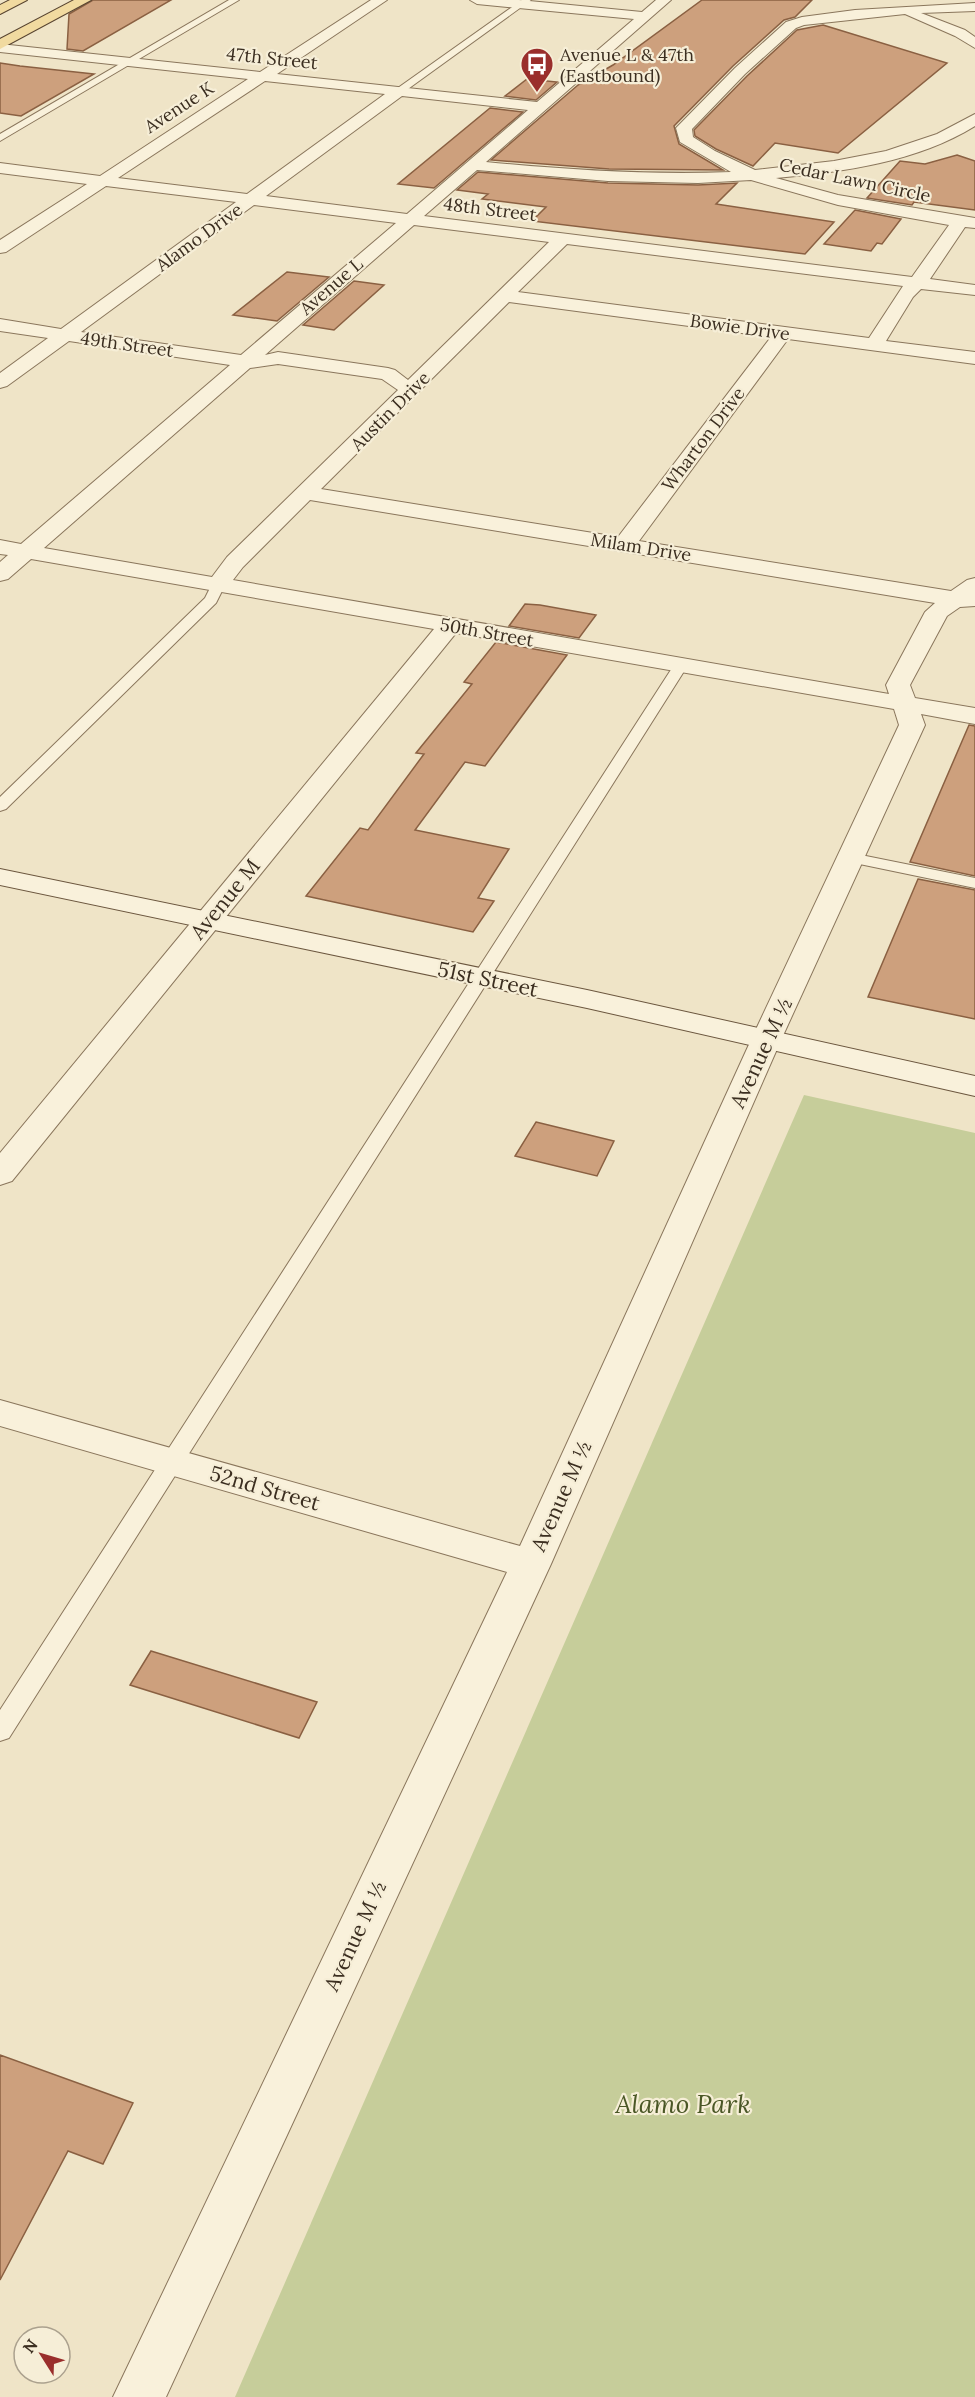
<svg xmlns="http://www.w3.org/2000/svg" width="975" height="2397" font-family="Lora,serif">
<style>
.green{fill:#c6cd9a}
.building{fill:#cda07d;stroke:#8a6042;stroke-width:1.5}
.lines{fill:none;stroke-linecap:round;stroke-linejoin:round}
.lane-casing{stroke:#8a765c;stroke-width:2}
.street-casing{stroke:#8a765c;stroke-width:2}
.secondary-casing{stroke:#6c573f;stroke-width:2}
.primary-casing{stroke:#584430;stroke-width:2}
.lane{fill:#f9f1db;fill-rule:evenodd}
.street{fill:#f9f1db;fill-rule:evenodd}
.secondary{fill:#f9f1db;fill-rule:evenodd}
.primary{fill:#f1daa0;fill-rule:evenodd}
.labels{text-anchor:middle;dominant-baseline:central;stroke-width:4.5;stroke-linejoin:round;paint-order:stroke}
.far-poi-label{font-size:18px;fill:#3b2e20;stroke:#f6eed7;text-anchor:start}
.far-street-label{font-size:18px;fill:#3b2e20;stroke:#f6eed7}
.street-label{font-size:21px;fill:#3b2e20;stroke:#f6eed7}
.near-park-label{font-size:26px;font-style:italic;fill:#4a5726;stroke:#f6eed7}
</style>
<rect width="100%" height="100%" fill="#efe4c7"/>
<path class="green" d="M804,1095L975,1133V2397H235Z"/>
<path class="building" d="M93,0H171L83,51L67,49L69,14Z
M702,0H812L795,17L784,20L733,66L674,126L679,144L723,170L609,169L491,160L578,85L613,65Z
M823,25L947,63L838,153L775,143L753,166L716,149L695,136L694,130L747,76L797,30Z
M0,63L20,66L94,74L21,116L0,113Z
M527,79L557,82L536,100L505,96Z
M490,108L523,112L434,188L398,184Z
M957,155L975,161V210L914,202L912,205L867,198L900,161L925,164Z
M478,172L608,183L698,185L737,183L716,204L834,222L805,254L532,221L546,207L482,199L488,194L457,190Z
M855,210L901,219L882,244L877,243L871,251L824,244Z
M287,272L329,277L277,321L233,315Z
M354,281L384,285L334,330L303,325Z
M525,604L540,605L596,615L579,638L509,626Z
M496,642L567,655L485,766L465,762L415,830L509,849L478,898L494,901L473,932L306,896L360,828L368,830L424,754L416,753L472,684L464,682Z
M969,725L975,726V876L910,862Z
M918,879L975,890V1019L868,997Z
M536,1122L614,1141L597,1176L515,1156Z
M151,1651L317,1702L299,1738L130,1685Z
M0,2055L133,2103L103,2164L68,2151L0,2280Z"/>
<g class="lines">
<defs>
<path id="lane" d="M229,0H239L0,141V134Z
M522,0H531L401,94H395V90Z
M218,581L225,585L216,603L6,809L0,811V797L205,598L213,582Z
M681,661L688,665L9,1738L0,1741V1710L674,665Z
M851,853L975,878V888L845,861L843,858L845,855Z"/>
<path id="street" d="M371,0H387L277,74L537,102L634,19L477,4L470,0H519L642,12L656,0H671L486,162C568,170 649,175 731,172L680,142L676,128L735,68L786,22L802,17L855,10L975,3V11L921,13L965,30L975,37V48L955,36L905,14L804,25L796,28L745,74L692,129L693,137L715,151L755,170L834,161L886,151L937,134L975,114V126C917,162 843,172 776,178L838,195L975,218V228L965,227L930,279L975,285V295L921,289L913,297L886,341L975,352V364L788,339L639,541L951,591L967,580L975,578V606L960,607L947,616L910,685L915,698L975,708V724L921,714L925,725L781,1040L551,1564L166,2397H113L507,1572L0,1426V1400L520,1546L751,1040L899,725L894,709L456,633L12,1181L0,1185V1153L434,629L31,559L8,579L0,581V562L8,555L0,554V540L21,544L230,365L69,341L7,386L0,388V373L48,338L0,331V319L61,329L236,202L106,186L6,252L0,253V240L87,184L0,173V163L100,176L248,79L0,52V44L260,72ZM265,81L385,94L247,194L118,178ZM402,96L528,110L407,214L266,196ZM477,170L608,181L698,183L751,180L838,205L949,225L912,277L424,216ZM254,205L396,223L241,355L81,332ZM414,225L549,242L408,380L395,370L388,368L278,352L265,355ZM567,244L903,286L869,338L518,292ZM509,302L771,337L618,537L321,489ZM278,364L382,379L398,390L227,557L212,577L44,548L250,368ZM310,500L935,603L925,612L886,685L889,694L233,580L243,567Z"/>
<path id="secondary" d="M0,869L587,990L975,1076V1096L587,1008L0,885Z"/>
<path id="primary" d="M10,0H27L0,14V5Z
M74,0H91L0,49V39Z"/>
</defs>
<use href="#lane" class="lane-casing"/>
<use href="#street" class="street-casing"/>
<use href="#secondary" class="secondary-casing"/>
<use href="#primary" class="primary-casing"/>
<use href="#lane" class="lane"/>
<use href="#street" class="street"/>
<use href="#secondary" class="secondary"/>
<use href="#primary" class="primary"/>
</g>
<defs>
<symbol id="bus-pin" viewBox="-11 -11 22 30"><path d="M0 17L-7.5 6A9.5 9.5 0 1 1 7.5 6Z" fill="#9a2e2c" stroke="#f6eed7"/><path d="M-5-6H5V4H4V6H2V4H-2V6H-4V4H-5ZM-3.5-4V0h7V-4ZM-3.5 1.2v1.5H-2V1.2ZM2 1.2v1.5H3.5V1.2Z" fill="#fff"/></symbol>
</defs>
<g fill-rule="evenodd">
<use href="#bus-pin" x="518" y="45" width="38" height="52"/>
</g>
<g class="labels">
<g class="far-poi-label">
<text x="560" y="54">Avenue L &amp; 47th<tspan x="560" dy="21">(Eastbound)</tspan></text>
</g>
<g class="far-street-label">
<text transform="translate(272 58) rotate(6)">47th Street</text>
<text transform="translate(179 107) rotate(-33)">Avenue K</text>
<text transform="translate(855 180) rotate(12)">Cedar Lawn Circle</text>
<text transform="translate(490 209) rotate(7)">48th Street</text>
<text transform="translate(199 237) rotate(-36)">Alamo Drive</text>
<text transform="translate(331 286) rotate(-41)">Avenue L</text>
<text transform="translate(740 327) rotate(8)">Bowie Drive</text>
<text transform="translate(127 344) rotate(8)">49th Street</text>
<text transform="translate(390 411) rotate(-45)">Austin Drive</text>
<text transform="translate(703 439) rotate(-53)">Wharton Drive</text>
<text transform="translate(641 547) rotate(9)">Milam Drive</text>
<text transform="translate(487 632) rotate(10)">50th Street</text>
</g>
<g class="street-label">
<text transform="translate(225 899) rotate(-51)">Avenue M</text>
<text transform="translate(488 979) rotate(12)">51st Street</text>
<text transform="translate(761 1053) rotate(-65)">Avenue M ½</text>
<text transform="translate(265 1488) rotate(16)">52nd Street</text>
<text transform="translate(561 1496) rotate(-66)">Avenue M ½</text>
<text transform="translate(355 1936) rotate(-65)">Avenue M ½</text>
</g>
<g class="near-park-label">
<text x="683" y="2103">Alamo Park</text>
</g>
</g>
<g transform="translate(42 2355) rotate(307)"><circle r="28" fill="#f6eed7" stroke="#aba18e" stroke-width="1.5"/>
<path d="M0-4.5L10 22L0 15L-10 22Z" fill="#9a2e2c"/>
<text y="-9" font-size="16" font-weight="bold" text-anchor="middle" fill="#3b2e20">N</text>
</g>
</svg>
